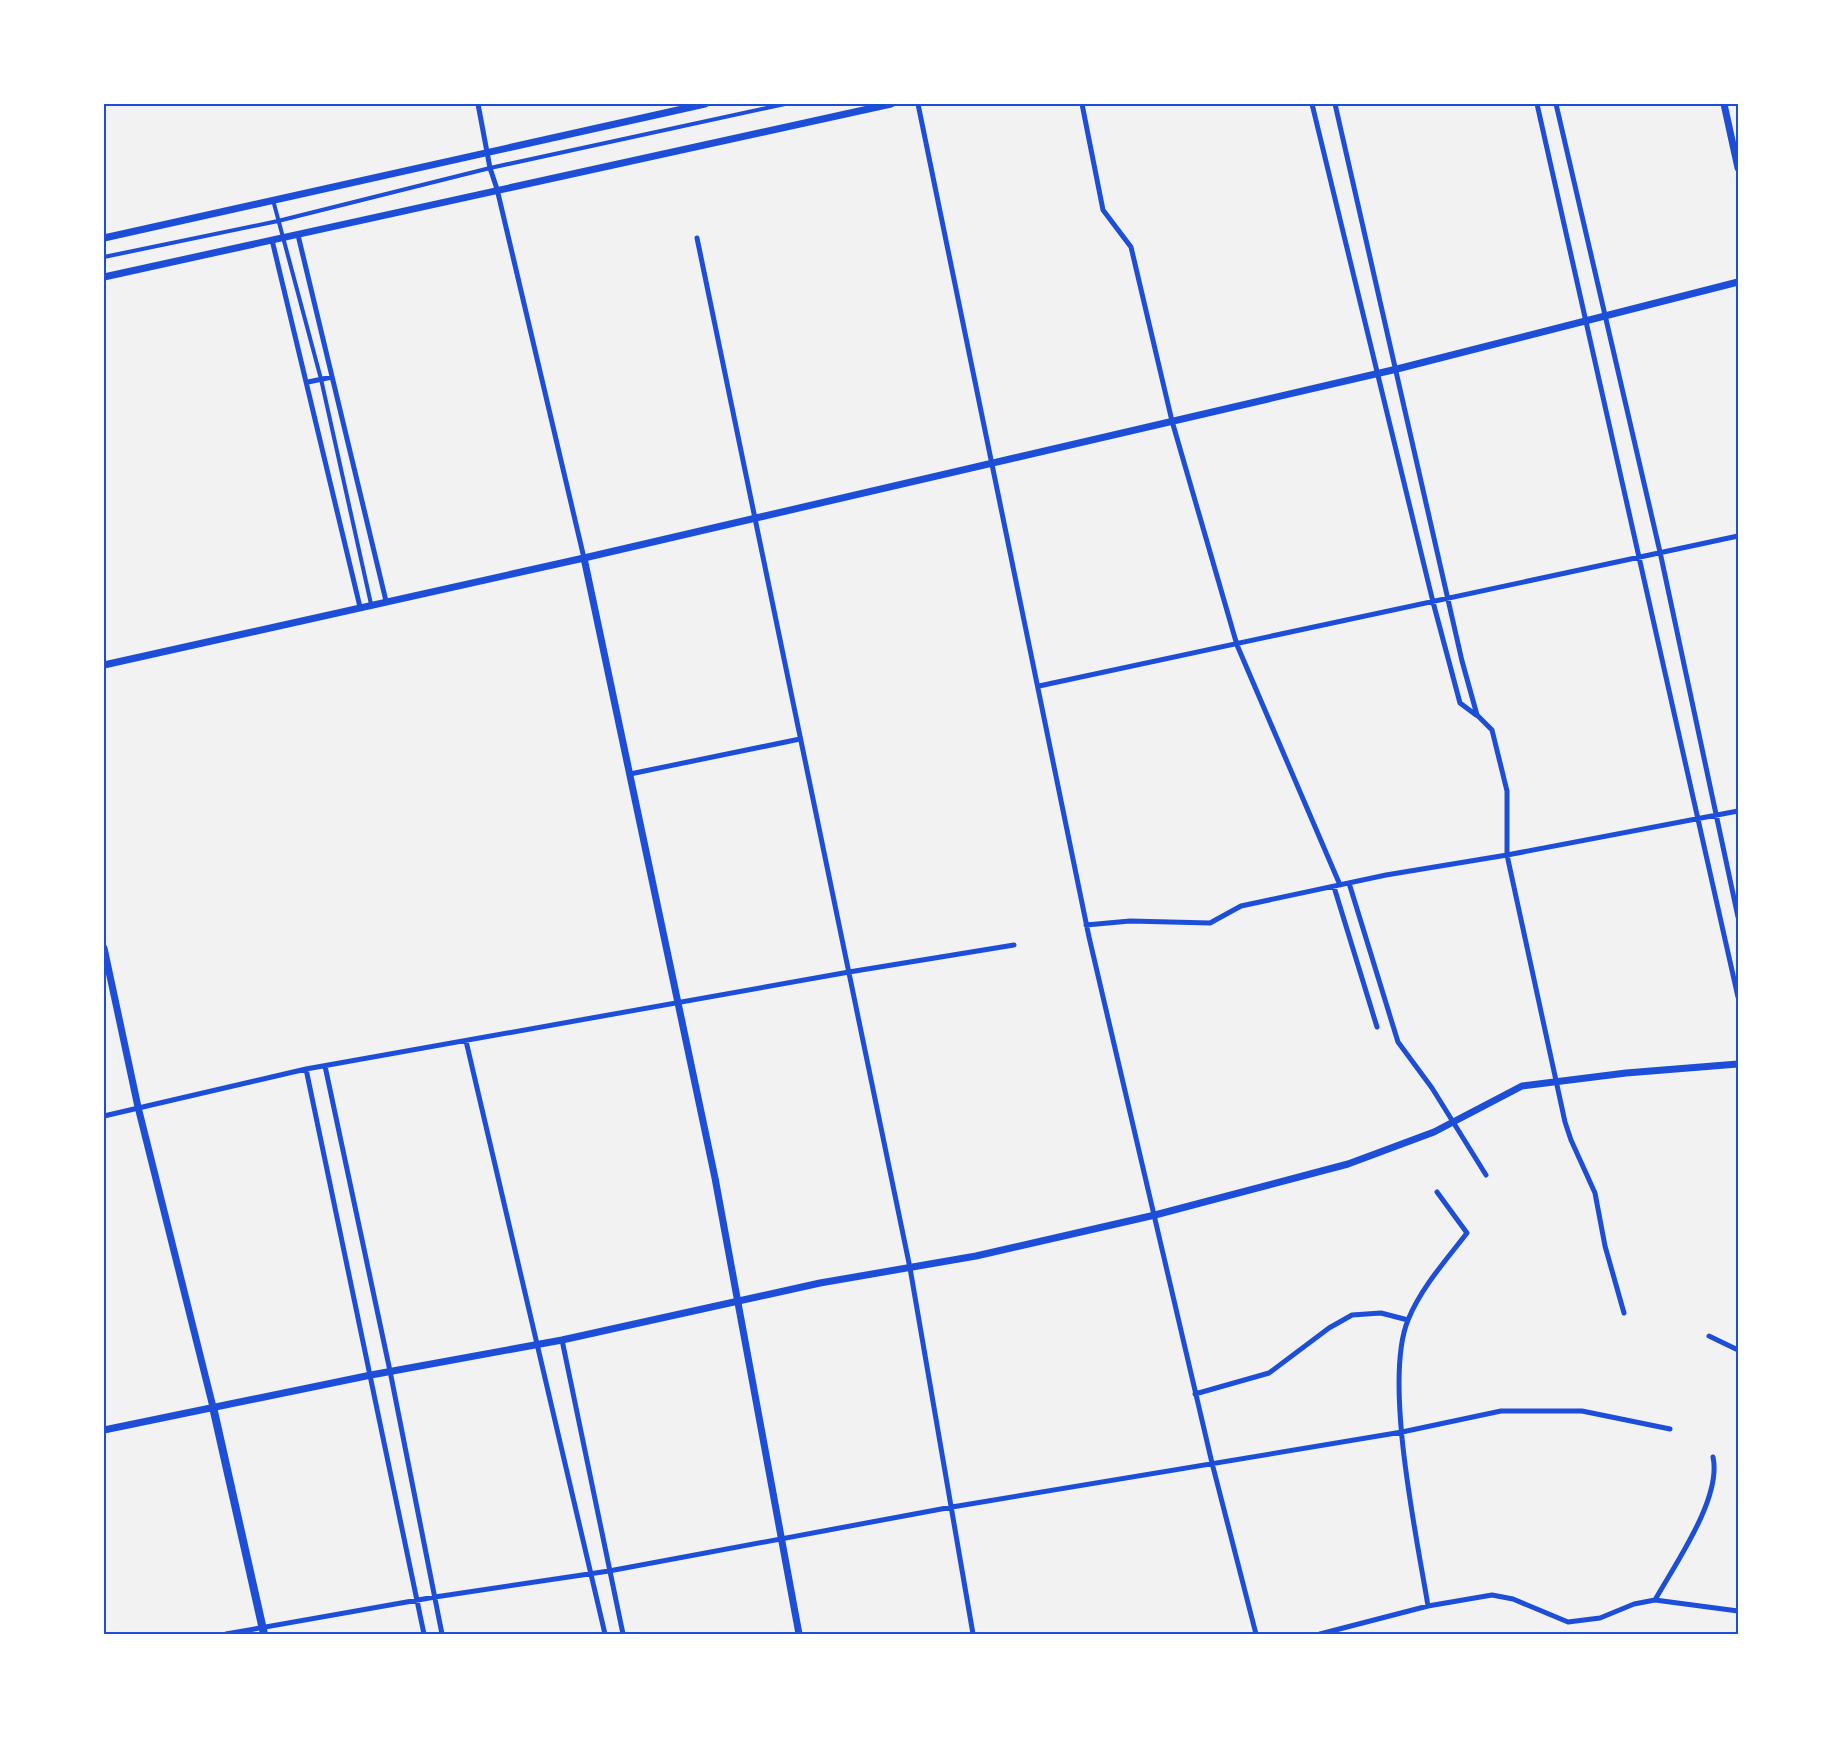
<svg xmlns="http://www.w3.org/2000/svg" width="1842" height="1738" font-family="Roboto,sans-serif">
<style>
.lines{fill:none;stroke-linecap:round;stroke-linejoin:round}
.pedestrian{stroke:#1d4ed8;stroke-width:4}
.minor{stroke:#1d4ed8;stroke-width:5}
.tertiary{stroke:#1d4ed8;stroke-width:7}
.secondary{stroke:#1d4ed8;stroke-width:8}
.neatline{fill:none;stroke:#1d4ed8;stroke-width:2}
</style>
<rect width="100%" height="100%" fill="#f2f2f2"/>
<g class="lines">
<path class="pedestrian" d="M273,200L321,379L371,604
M104,257L278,221L490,168L785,104"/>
<path class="minor" d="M478,104L490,168L497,189L584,558
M918,104L1089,937L1212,1463L1256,1634
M1082,104L1103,210L1131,247L1172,421L1237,645L1340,885
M1312,104L1433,602L1460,703L1476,715
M1335,104L1462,661L1477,715L1492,730L1507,791V855L1565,1122L1571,1140L1595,1193L1605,1246L1624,1313
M1537,104L1738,997
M1556,104L1660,552L1738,917
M298,235L386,601
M697,238L910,1268L973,1634
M272,240L360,607
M308,382L332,377
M1039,686L1738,536
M630,774L800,739
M1349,883L1398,1042L1432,1088L1486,1175
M1334,887L1377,1027
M1086,925L1130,921L1210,923L1241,906L1386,875L1507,855L1738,811
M466,1041L605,1634
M325,1066L390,1371L442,1634
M306,1069L424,1634
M104,1116L306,1069L849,972L1014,945
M1709,1336L1738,1350
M562,1340L623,1634
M1195,1394L1269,1373L1329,1328L1352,1315L1381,1313L1408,1320
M1655,1600C1675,1564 1722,1498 1713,1457
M1428,1606C1417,1538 1383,1381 1408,1320C1421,1288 1446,1260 1467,1233L1437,1192
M226,1634L435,1597L609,1571L952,1507L1402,1432L1501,1411H1582L1670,1429
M1320,1634L1428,1606L1492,1595L1513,1599L1568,1622L1600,1618L1634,1604L1655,1600L1738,1611"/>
<path class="tertiary" d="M1724,104L1738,168
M104,238L705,104
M104,277L891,104
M584,558L715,1178L799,1634
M104,665L584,558L1397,369L1738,282
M104,948L138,1107L213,1407
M104,1430L371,1375L562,1340L820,1283L976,1256L1155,1215L1348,1164L1434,1132L1522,1086L1626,1073L1738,1064"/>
<path class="secondary" d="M213,1407L264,1634"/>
</g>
<rect width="1842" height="1738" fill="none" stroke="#ffffff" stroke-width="210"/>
<rect x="105" y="105" width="1632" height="1528" class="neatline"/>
</svg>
